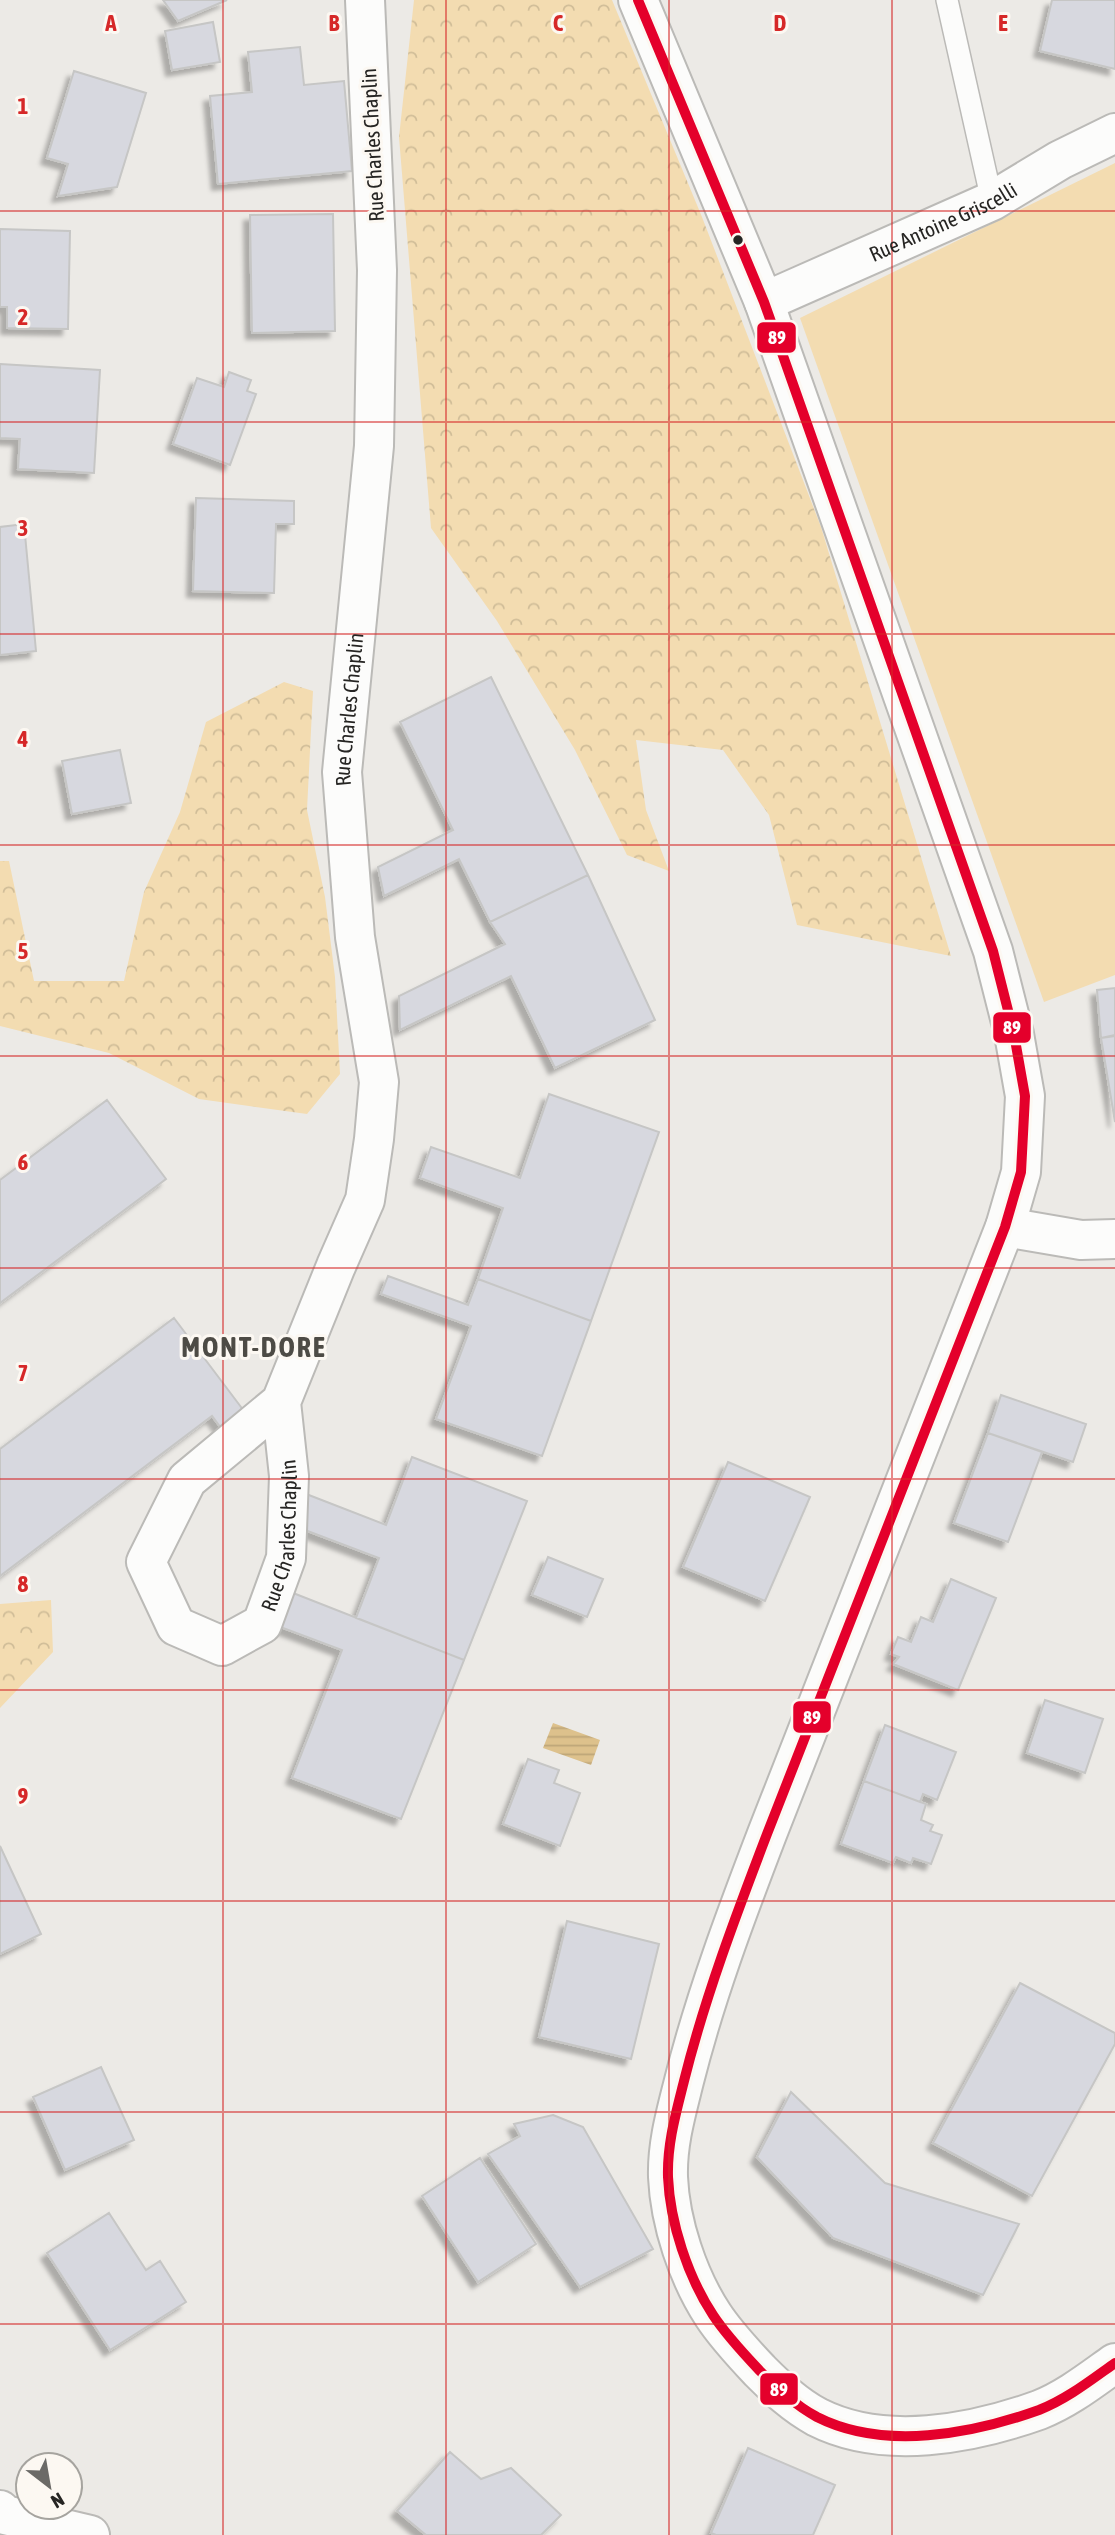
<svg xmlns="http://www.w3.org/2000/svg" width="1115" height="2535" font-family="'Asap Condensed',sans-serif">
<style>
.green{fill:#f3dcb1}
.forest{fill:url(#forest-crowns)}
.water{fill:url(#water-rules)}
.building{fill:#d7d8df;stroke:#c6c6c5;stroke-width:2;filter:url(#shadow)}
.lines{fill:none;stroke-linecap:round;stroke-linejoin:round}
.lane-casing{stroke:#bbbab7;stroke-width:24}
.street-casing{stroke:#bbbab7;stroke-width:42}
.secondary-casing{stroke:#bbbab7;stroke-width:42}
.lane{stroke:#fcfcfb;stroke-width:21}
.street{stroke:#fcfcfb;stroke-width:38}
.secondary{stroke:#fcfcfb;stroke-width:38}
.bus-1-casing{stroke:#fcf8f2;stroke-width:16}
.bus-1{stroke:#e4002b;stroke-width:10}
.grid{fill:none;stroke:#d62828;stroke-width:2;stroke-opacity:0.55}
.bus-dot{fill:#262523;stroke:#fcf8f2;stroke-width:2.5}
.labels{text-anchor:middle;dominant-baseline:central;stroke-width:6;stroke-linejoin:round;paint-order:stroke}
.street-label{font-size:21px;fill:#262523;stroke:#fcf8f2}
.district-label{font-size:28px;font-weight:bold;letter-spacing:2px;fill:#4d4b45;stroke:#fcf8f2}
.grid-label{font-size:23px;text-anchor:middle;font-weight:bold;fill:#d62828;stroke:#fcf8f2;stroke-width:6;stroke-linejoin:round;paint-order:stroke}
.line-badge{stroke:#fcf8f2;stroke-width:2.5}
.badge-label{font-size:19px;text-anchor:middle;font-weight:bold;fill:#fff}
</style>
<defs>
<pattern id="forest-crowns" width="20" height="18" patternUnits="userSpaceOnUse" patternTransform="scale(1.75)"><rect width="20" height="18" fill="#f3dcb1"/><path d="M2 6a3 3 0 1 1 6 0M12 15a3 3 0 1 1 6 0" fill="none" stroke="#d0bd98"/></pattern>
<pattern id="water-rules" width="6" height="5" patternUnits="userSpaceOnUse" patternTransform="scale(1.75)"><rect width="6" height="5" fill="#ddc18c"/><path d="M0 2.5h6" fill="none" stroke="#bea678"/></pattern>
<filter id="shadow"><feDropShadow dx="-6" dy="6" stdDeviation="2" flood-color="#0004"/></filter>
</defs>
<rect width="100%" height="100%" fill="#eceae6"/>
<path class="green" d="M1115,163V975L1044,1002L800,318Z"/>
<path class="forest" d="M414,0H612L702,217L821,527L951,956L797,925L769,815L723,750L636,740L646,810L669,871L627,855L575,750L497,621L431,528L399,137Z
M284,682L313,691L307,810L325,897L335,977L340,1074L307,1114L199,1099L109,1053L0,1026V861H9L34,981H124L144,892L180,812L206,722Z
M51,1600L53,1652L0,1708V1604Z"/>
<path class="water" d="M553,1723L600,1740L591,1765L543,1748Z"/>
<path class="building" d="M163,0H227L178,21Z
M1052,0H1115V69L1040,51Z
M213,22L220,62L172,70L165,31Z
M300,47L304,85L344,81L352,171L218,184L210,96L252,92L248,52Z
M74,71L146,93L117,187L58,196L68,164L47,158Z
M333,214L335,331L252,333L250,215Z
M0,229L70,231L68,329L7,328V307H0Z
M0,364L100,370L94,473L18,469L20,439L0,438Z
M229,372L251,380L247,391L256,394L230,465L173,444L197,378L224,387Z
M196,498L294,501V524H276L274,593L193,591Z
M24,524L36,651L0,655V527Z
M491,677L588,875L490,922L459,859L384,896L378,867L453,830L400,722Z
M120,750L131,803L72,814L62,761Z
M588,875L655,1020L555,1068L511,976L400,1030L399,996L505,944L490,922Z
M1115,988V1035L1101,1038L1097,990Z
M1115,1036V1122L1101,1038Z
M549,1094L659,1132L591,1321L478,1279L503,1208L420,1178L431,1147L520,1178Z
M107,1100L166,1179L0,1303V1180Z
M388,1276L468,1305L478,1279L591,1321L542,1456L436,1419L471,1326L381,1294Z
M174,1318L250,1419L227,1436L212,1416L0,1576V1449Z
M1001,1395L1086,1424L1073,1462L988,1433Z
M988,1433L1042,1452L1008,1542L954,1523Z
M412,1457L527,1501L464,1660L356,1618L379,1558L297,1527L301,1492L386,1525Z
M728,1462L810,1497L765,1601L683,1567Z
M548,1557L603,1579L587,1617L532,1595Z
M951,1579L996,1598L958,1690L893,1664L899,1657L891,1654L898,1637L911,1642L921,1617L933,1622Z
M288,1591L464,1660L401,1819L292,1778L342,1650L275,1625Z
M1045,1700L1103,1719L1085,1773L1027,1753Z
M885,1725L956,1752L937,1800L923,1794L920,1802L864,1781Z
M528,1759L559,1770L554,1783L580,1793L560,1846L503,1824Z
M864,1781L926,1804L921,1820L933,1825L930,1831L942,1835L931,1864L913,1858L911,1863L896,1857L893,1863L841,1844Z
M0,1846L41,1934L0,1954Z
M567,1921L659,1944L631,2059L539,2037Z
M1020,1983L1115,2033V2044L1032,2196L933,2143Z
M101,2067L134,2140L65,2170L33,2097Z
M791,2092L885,2183L1019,2224L983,2295L833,2238L757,2157Z
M553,2115L583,2127L653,2249L580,2287L488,2154L520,2136L514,2124Z
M480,2158L536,2244L478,2282L422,2196Z
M109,2213L146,2270L160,2261L186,2302L110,2350L47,2253Z
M748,2448L835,2485L813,2535H716L711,2533Z
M450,2452L481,2479L511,2468L561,2515L541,2535H426L397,2511Z"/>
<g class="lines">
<defs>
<path id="lane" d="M947,0L992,201"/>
<g id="street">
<path id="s1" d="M764,302L992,201L1060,160L1115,133"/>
<path d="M1005,1227L1081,1240L1115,1239"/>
<path id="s2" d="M281,1402L187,1480L146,1562L176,1626L222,1646L262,1624L286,1558L289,1476L281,1402L336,1266L365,1200L374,1139L379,1082L355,937L342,772L374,446L377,270L365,0"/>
<path d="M0,2510L5,2515L90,2535"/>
</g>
<path id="secondary" d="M638,0L764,302L993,951L1014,1034L1025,1096L1021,1172L1005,1227C925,1429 845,1631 767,1834C736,1915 705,1997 684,2081C676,2113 667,2144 668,2177C670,2223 688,2277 713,2315C726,2335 744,2354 760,2371C778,2389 795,2405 817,2417C884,2451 972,2434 1039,2410C1067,2399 1091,2380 1115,2363"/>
</defs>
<use href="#lane" class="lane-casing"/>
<use href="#street" class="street-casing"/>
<use href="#secondary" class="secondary-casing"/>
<use href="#lane" class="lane"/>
<use href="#street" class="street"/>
<use href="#secondary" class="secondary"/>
<defs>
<path id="bus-1" d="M638,0L764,302L993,951L1014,1034L1025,1096L1021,1172L1005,1227C925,1429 845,1631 767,1834C736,1915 705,1997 684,2081C676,2113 667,2144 668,2177C670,2223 688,2277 713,2315C726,2335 744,2354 760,2371C778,2389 795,2405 817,2417C884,2451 972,2434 1039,2410C1067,2399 1091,2380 1115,2363"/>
</defs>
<use href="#bus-1" class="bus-1-casing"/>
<use href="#bus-1" class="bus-1"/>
</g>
<path class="grid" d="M223,0V2535M446,0V2535M669,0V2535M892,0V2535M0,211H1115M0,422H1115M0,634H1115M0,845H1115M0,1056H1115M0,1268H1115M0,1479H1115M0,1690H1115M0,1901H1115M0,2112H1115M0,2324H1115"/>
<circle class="bus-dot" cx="738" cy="240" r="6"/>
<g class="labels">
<g class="street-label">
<text transform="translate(372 145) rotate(-93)">Rue Charles Chaplin</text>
<text stroke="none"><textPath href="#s1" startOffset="196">Rue Antoine Griscelli</textPath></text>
<text stroke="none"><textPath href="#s2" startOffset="1320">Rue Charles Chaplin</textPath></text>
<text stroke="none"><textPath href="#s2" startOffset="472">Rue Charles Chaplin</textPath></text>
</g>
<g class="district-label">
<text x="254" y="1347">MONT-DORE</text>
</g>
</g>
<g class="grid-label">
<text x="111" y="31">A</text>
<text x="334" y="31">B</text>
<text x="558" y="31">C</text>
<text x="780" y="31">D</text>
<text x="1003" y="31">E</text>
<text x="23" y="114">1</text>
<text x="23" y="325">2</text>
<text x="23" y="536">3</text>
<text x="23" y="747">4</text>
<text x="23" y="959">5</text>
<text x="23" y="1170">6</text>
<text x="23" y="1381">7</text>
<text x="23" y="1592">8</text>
<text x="23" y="1804">9</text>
</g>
<g class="line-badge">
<rect x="756" y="321" width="41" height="33" rx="7" fill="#e4002b"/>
<rect x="992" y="1011" width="40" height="33" rx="7" fill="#e4002b"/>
<rect x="792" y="1700" width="40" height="34" rx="7" fill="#e4002b"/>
<rect x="759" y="2372" width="40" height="34" rx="7" fill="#e4002b"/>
</g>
<g class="badge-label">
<text x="777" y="344">89</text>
<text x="1012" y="1034">89</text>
<text x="812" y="1724">89</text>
<text x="779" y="2396">89</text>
</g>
<g transform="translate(49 2486) rotate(149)"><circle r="33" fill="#fcf8f2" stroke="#a6a49f" stroke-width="2"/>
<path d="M0-5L12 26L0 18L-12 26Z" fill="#6b6a67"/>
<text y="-10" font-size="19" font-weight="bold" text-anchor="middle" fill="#262523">N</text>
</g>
</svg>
